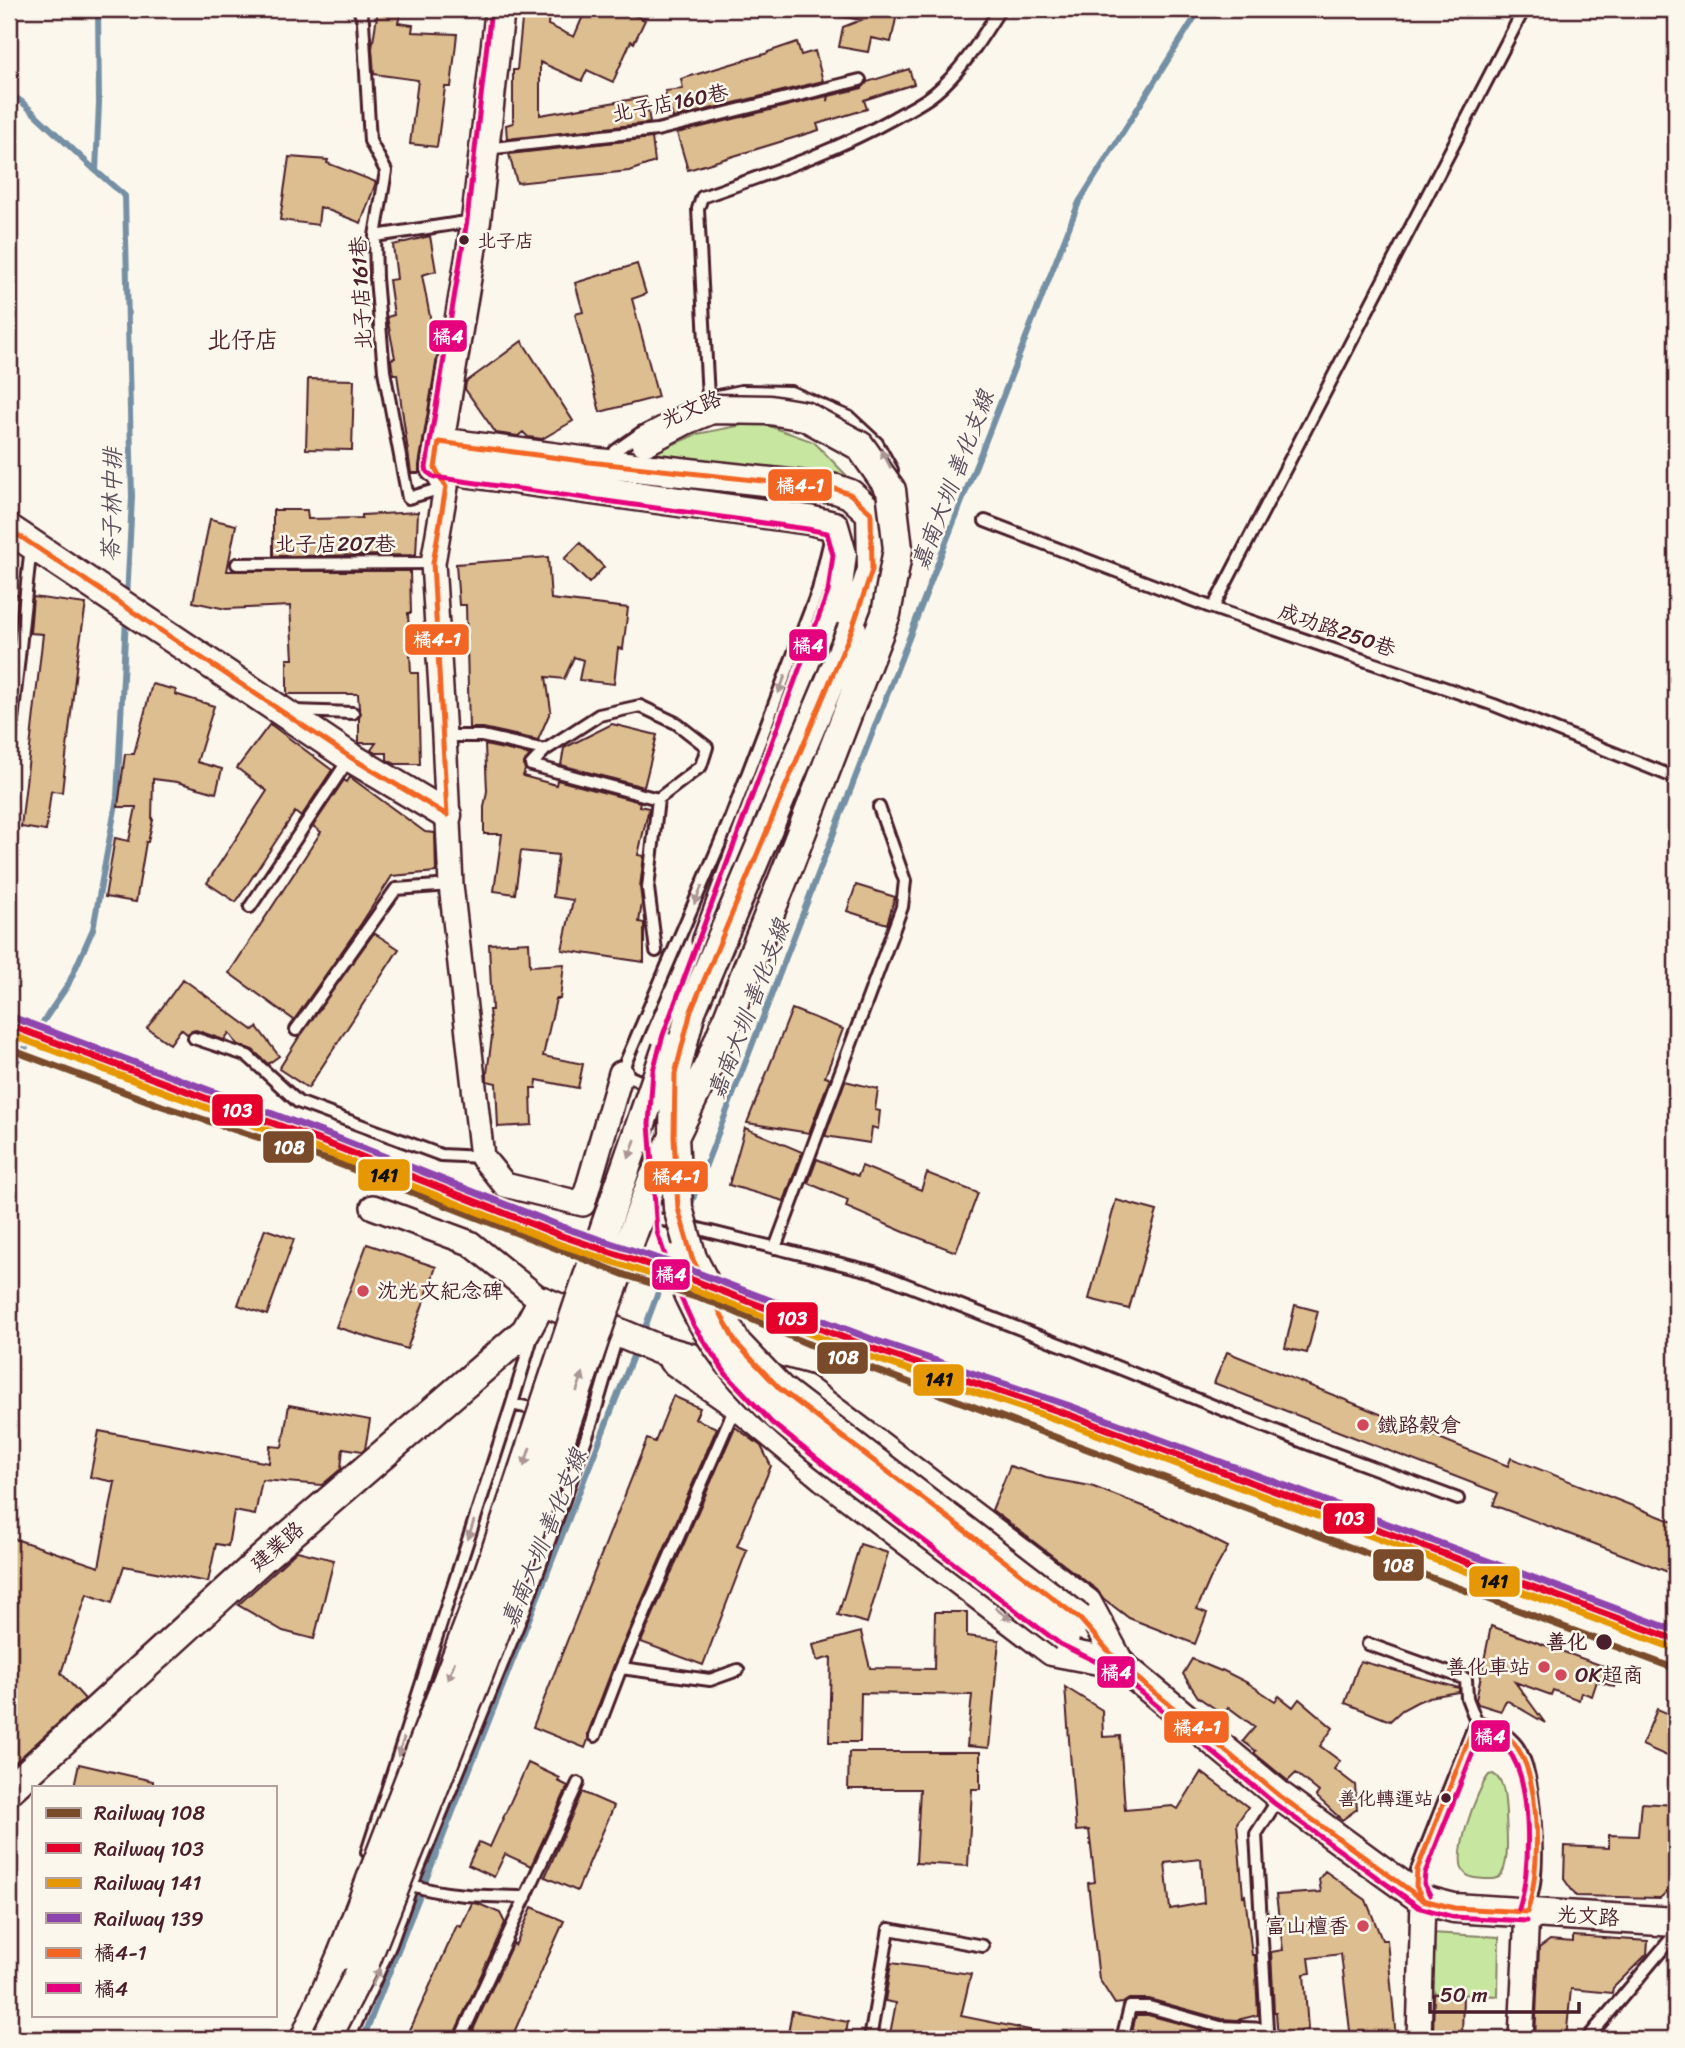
<svg xmlns="http://www.w3.org/2000/svg" width="1685" height="2048" font-family="Sriracha,'LXGW WenKai TC',sans-serif">
<style>
.green{fill:#c7e7a0;stroke:#888366;stroke-width:2}
.lines{fill:none;stroke-linecap:round;stroke-linejoin:round}
.stream{stroke:#7590a4;stroke-width:6}
.building{fill:#dcbe90;stroke:#4a1f2b;stroke-width:2;fill-rule:evenodd}
.service-casing{stroke:#4a1f2b;stroke-width:16}
.minor-casing{stroke:#4a1f2b;stroke-width:28}
.tertiary-casing{stroke:#4a1f2b;stroke-width:33}
.service{stroke:#fbf7ec;stroke-width:10}
.minor{stroke:#fbf7ec;stroke-width:23}
.tertiary{stroke:#fbf7ec;stroke-width:28}
.tertiary-bridge-casing{stroke:#4a1f2b;stroke-width:33;stroke-linecap:butt}
.tertiary-bridge{stroke:#fbf7ec;stroke-width:28}
.bus-1-casing{stroke:#fbf7ec;stroke-width:10}
.bus-2-casing{stroke:#fbf7ec;stroke-width:10}
.bus-1{stroke:#f26522;stroke-width:5}
.bus-2{stroke:#e5007d;stroke-width:5}
.rail-1-casing{stroke:#fbf7ec;stroke-width:12}
.rail-2-casing{stroke:#fbf7ec;stroke-width:12}
.rail-3-casing{stroke:#fbf7ec;stroke-width:12}
.rail-4-casing{stroke:#fbf7ec;stroke-width:12}
.rail-1{stroke:#7a4b2a;stroke-width:7}
.rail-2{stroke:#e4002b;stroke-width:7}
.rail-3{stroke:#e69804;stroke-width:7}
.rail-4{stroke:#8e44ad;stroke-width:7}
.oneway{fill:#ab9695}
.bus-dot{fill:#4a1f2b;stroke:#fbf7ec;stroke-width:2.5}
.poi-dot{fill:#d1495b;stroke:#fbf7ec;stroke-width:2.5}
.labels{text-anchor:middle;dominant-baseline:central;stroke-width:5;stroke-linejoin:round;paint-order:stroke}
.bus-label{font-size:19px;fill:#4a1f2b;stroke:#fbf7ec;text-anchor:start}
.street-label{font-size:21px;fill:#4a1f2b;stroke:#fbf7ec}
.poi-label{font-size:21px;fill:#4a1f2b;stroke:#fbf7ec;text-anchor:start}
.stop-label{font-size:21px;font-weight:bold;fill:#4a1f2b;stroke:#fbf7ec;text-anchor:end}
.water-label{font-size:23px;font-style:italic;fill:#5c4e5d;stroke:#fbf7ec}
.quarter-label{font-size:24px;fill:#4a1f2b;stroke:#fbf7ec}
.line-badge{stroke:#fbf7ec;stroke-width:2.5}
.badge-label{font-size:19px;text-anchor:middle;font-weight:bold;fill:#fff}
.pale-badge-label{font-size:19px;text-anchor:middle;font-weight:bold;fill:#111}
</style>
<rect width="100%" height="100%" fill="#fbf7ec"/>
<filter id="ink" filterUnits="userSpaceOnUse"><feTurbulence type="fractalNoise" baseFrequency=".0143" numOctaves="2"/><feDisplacementMap in="SourceGraphic" scale="14" xChannelSelector="R" yChannelSelector="G"/><feConvolveMatrix kernelMatrix="1 2 1 2 8 2 1 2 1" color-interpolation-filters="sRGB"/></filter>
<g filter="url(#ink)">
<path class="green" d="M758,422L814,442L850,479L653,453L697,434Z
M1493,1774C1505,1780 1505,1801 1506,1813C1506,1827 1511,1867 1499,1877C1495,1880 1489,1879 1484,1879C1477,1878 1469,1879 1464,1872C1452,1856 1477,1789 1489,1775Z
M1431,1933L1499,1937L1498,1996L1429,1993Z"/>
<g class="lines">
<path class="stream" d="M98,9L99,103L96,171L125,196L132,497L127,599
M9,93L22,102L96,171
M9,1072L68,985L93,929L117,798L126,617
M689,1209L946,542L1079,202L1200,9
M643,1333L667,1268
M363,2039L637,1346"/>
</g>
<path class="building" d="M378,9H402L398,23L413,25L412,32L457,34L451,87H445L437,147L410,144L418,80L374,74L372,48Z
M586,9H620L645,20L634,43L631,41L613,82L587,70L582,81L540,62V115L646,97L650,123L507,139L506,125L513,123V70H517L523,10L549,13L548,25L574,37Z
M840,9H898L891,42L871,38L868,52L839,47L843,27L861,20L839,16Z
M797,42L801,55L815,51L823,81L673,118L665,91L683,89L681,79L768,53V52Z
M909,69L914,84L864,100L867,109L817,124L819,130L688,170L677,133L827,96L828,101L829,96L862,88L867,82Z
M652,138L655,162L629,171L517,183L509,154Z
M289,157L328,160L327,163L376,182L361,223L320,207L318,225L280,220Z
M430,236L436,271L422,275L431,322L437,320L441,333L419,465V473H411L397,374H393L392,368L391,359L395,358L387,317L394,315L389,280L397,279L393,245Z
M637,264L646,294L632,299L658,397L600,412L575,314L583,312L575,283Z
M522,341L573,421L542,439L528,437L523,432L518,436L496,433L465,389L466,382Z
M308,379L354,380L352,450L306,449Z
M273,510H307L308,519L362,518V515L418,512L416,555L273,556Z
M210,519L236,525L227,571H410L411,613H408L411,673H418L420,764H395L387,760V753H376L371,750L376,743H359V718L361,713L359,708L358,694H287V659H293L290,606L226,609L193,602Z
M580,543L604,567L589,583L564,559Z
M548,557L551,599L628,608L623,649L618,648L614,684L579,680L583,660L574,657L564,679L546,677L551,710L538,740L483,728H469L466,605H459L456,564Z
M9,594L18,595L14,631L9,630Z
M33,597L86,604L77,661L62,792L51,791L46,831L21,827L43,634L30,633Z
M152,684L176,690L175,694L214,706L197,762L222,769L216,793L177,782L153,779L152,820H153L148,842H146L136,902L105,897L115,838L129,841L136,807H118L125,754H134Z
M270,724L332,770L301,817L295,812L236,902L207,883L267,791L237,768Z
M612,724L657,735L644,787L561,765L564,748Z
M485,745L530,755L524,763L525,770L523,776L556,785L557,780L640,802L639,806L649,808L638,855L644,856L640,887L642,903L639,922L644,923V962L562,950L573,900L553,897L558,855L521,851L515,894L494,891L502,834H484V807L487,791Z
M350,777L425,832L435,833L436,872L392,876L361,924L294,1020L229,973L321,832L313,826L344,780L347,782Z
M856,885L895,897L887,924L847,911Z
M374,933L399,949L308,1088L279,1069L299,1037Z
M529,942L530,966L564,964L560,999H556L543,1056L583,1064L578,1088L537,1080L536,1088H531L532,1125L498,1127L496,1083L487,1081V1073L492,1037L489,1010H492L489,944Z
M183,979L253,1030L257,1027L279,1056L268,1064L253,1050L237,1044L229,1033L224,1040L196,1030L192,1031L187,1034L181,1029L170,1044L147,1028Z
M792,1009L843,1029L825,1077L830,1078L809,1133L747,1123Z
M845,1081L878,1089L875,1110L880,1111L878,1129L872,1127L870,1143L825,1136Z
M745,1128L802,1152L784,1201L729,1185Z
M817,1159L858,1176L862,1166L921,1190L927,1173L978,1193L956,1252L904,1232L846,1207L848,1200L808,1183Z
M1116,1200L1157,1211L1129,1309L1089,1299Z
M265,1229L294,1239L267,1315L238,1305Z
M367,1244L436,1267L407,1349L336,1327Z
M1295,1305L1318,1311L1307,1353L1285,1348Z
M1227,1352L1508,1466L1511,1458L1676,1523V1575L1493,1505L1498,1493L1214,1383Z
M673,1396L700,1408L695,1419L717,1428L614,1665L588,1733V1740L585,1748L533,1727L647,1439L655,1442Z
M289,1405L370,1420L365,1449L362,1451L343,1448L341,1469L322,1485L262,1480L255,1515L234,1511L228,1546L216,1544L208,1582L124,1566L112,1603L87,1594L61,1673L85,1699L9,1768V1537L99,1567L115,1482L90,1477L99,1431L269,1463L270,1446L282,1447Z
M735,1427L761,1446L771,1466L737,1546L747,1550L703,1665L641,1642Z
M1010,1466L1046,1478L1091,1486L1156,1511L1228,1547L1210,1579L1197,1609L1207,1613L1195,1644L1129,1618L1104,1599L1097,1590L992,1510Z
M860,1544L888,1553L867,1623L838,1615Z
M297,1551L334,1560L314,1639L283,1631L238,1605Z
M935,1612H967V1636L999,1640L989,1748L967,1746L972,1695L861,1693L860,1742H829L831,1657L817,1661L813,1645L861,1632L870,1668L934,1669Z
M1491,1626L1620,1672L1615,1687L1597,1681L1592,1696L1581,1692L1579,1700L1553,1690L1551,1695L1515,1682L1545,1723L1506,1700L1501,1711L1478,1704L1476,1700Z
M1192,1659L1221,1671L1222,1670L1248,1683L1275,1701L1279,1696L1293,1707L1299,1699L1333,1728L1320,1746L1340,1761L1334,1769L1355,1785L1357,1809L1342,1820L1316,1796L1319,1792L1296,1773L1288,1781L1254,1753L1256,1751L1243,1741L1255,1727L1228,1707L1223,1714L1198,1697L1183,1674Z
M1360,1661L1459,1688V1692L1429,1697L1417,1702L1402,1710L1390,1721L1345,1703Z
M1065,1687L1102,1710L1103,1737L1120,1736L1125,1810L1173,1806L1178,1809L1201,1772L1248,1807L1237,1823L1243,1896L1245,1895L1252,1955H1255L1258,2015L1237,2020L1221,2019L1149,1999H1129L1123,2003L1115,2004L1099,1979L1088,1883L1095,1882L1089,1830L1076,1831ZM1201,1859L1204,1903L1170,1909L1165,1863Z
M1657,1709L1676,1717V1760L1642,1745Z
M849,1752H980V1789H972L968,1866L916,1863L920,1789H848Z
M528,1763L560,1778L558,1781L568,1786L531,1866L505,1854L494,1877L468,1865L479,1842L490,1847Z
M79,1764L153,1781V1787H74Z
M582,1792L614,1806L577,1891L545,1877Z
M1641,1803L1676,1805V1827H1672L1669,1890L1660,1898L1576,1896L1564,1879L1565,1846L1609,1848V1835L1638,1836Z
M1325,1871L1366,1900L1382,1940H1387L1396,2039H1351L1341,1954L1309,1958L1311,1973L1304,1974L1308,2030L1301,2031L1299,2039H1278L1276,2012H1274L1271,1952L1283,1950L1276,1895L1321,1892L1319,1879Z
M472,1903L479,1904L500,1913L505,1923L452,2039H406L457,1925L461,1927Z
M532,1907L564,1921L511,2039H469L513,1942L515,1946Z
M1573,1936L1648,1941L1647,1954L1613,1988L1612,1993L1571,1989L1566,2039H1535L1539,1948L1550,1940L1573,1942Z
M891,1963L971,1974L961,2016L1039,2032L1038,2039H889L896,2003L885,2001Z
M1434,1994H1463L1462,2039H1433Z
M792,2011L848,2022L845,2039H787Z
M1136,2015H1148L1223,2035L1222,2039H1130Z"/>
<g class="lines">
<defs>
<path id="service" d="M359,9L363,21L370,141L386,171L375,236L376,278L384,371L408,498L446,487
M485,149L657,130L860,80
M375,236L473,221
M708,398L698,209L702,197C767,174 834,152 894,118C908,110 923,103 935,93C962,71 982,37 1000,9
M709,398L741,391L791,392L849,417L877,443L892,470
M615,451L642,432
M985,521L1213,608L1494,705L1676,778
M237,564L433,563
M1213,608L1524,9
M294,711L353,713
M444,736H482L545,750L599,715L640,706L676,723L707,747L701,766L658,799L648,888L656,951
M9,749L31,546
M545,750L531,765L658,799
M250,907L349,759
M296,1030L396,889L451,885
M194,1038L248,1056L298,1102L441,1155L482,1157
M652,1086L621,1073L729,822L818,590L830,540
M642,1215L874,1272L1077,1351L1306,1443L1458,1499
M775,1248L902,907L905,881L879,807
M512,1404L543,1411
M1368,1644L1466,1679L1467,1698L1476,1721
M621,1668L710,1680L738,1670
M595,1736L621,1668L735,1407
M367,1852L512,1404L533,1334
M412,1885C448,1897 488,1896 526,1897
M1416,1890L1415,1884L1417,1870L1476,1721C1492,1727 1507,1732 1517,1746C1536,1772 1538,1852 1534,1884C1533,1892 1530,1901 1528,1910
M349,2039L391,1944L412,1885L525,1608L592,1422L618,1333
M460,2039L578,1783
M870,2039L889,1929L983,1946
M1122,2039L1130,2007H1149L1220,2027L1267,2029L1256,1834L1279,1798
M1587,2039L1676,1933"/>
<path id="minor" d="M435,468L446,487L433,563L444,736L451,885L482,1157L505,1185L583,1204L621,1073
M373,1207L470,1243L542,1301
M1419,2039L1423,1900
M1521,2039L1527,1912"/>
<path id="tertiary" d="M500,9L476,221L435,468L809,520L834,526L842,554L837,594L707,941
M439,442L589,462L836,489L850,494L871,513L872,570L852,629
M9,529L350,757L447,815
M673,1360L736,1404L824,1477L1052,1651L1120,1664
M1107,1649L1120,1664L1280,1796L1381,1870L1423,1900L1454,1908L1676,1922
M9,1790L262,1559L526,1331L542,1301L658,1349L804,1389L1087,1603L1120,1664
M305,2039L342,1955"/>
</defs>
<use href="#service" class="service-casing"/>
<use href="#minor" class="minor-casing"/>
<use href="#tertiary" class="tertiary-casing"/>
<use href="#service" class="service"/>
<use href="#minor" class="minor"/>
<use href="#tertiary" class="tertiary"/>
<defs>
<path id="tertiary-bridge" d="M852,629L691,1011L675,1074L674,1137L678,1208L692,1258L736,1343L780,1389L1080,1619
M675,1259C712,1378 805,1440 900,1512C955,1553 1010,1595 1065,1637
M342,1955L488,1575L580,1300L667,1048
M326,2039L364,1965L496,1630L604,1311L651,1184L710,1063L790,862L886,614L898,549L891,490L860,446L805,416L770,410L712,409L685,420L645,441"/>
</defs>
<use href="#tertiary-bridge" class="tertiary-bridge-casing"/>
<use href="#tertiary-bridge" class="tertiary-bridge"/>
<defs>
<path id="bus-1" d="M435,468L439,442L589,462L836,489L850,494L871,513L872,570L852,629L691,1011L675,1074L674,1137L678,1208L692,1258L736,1343L780,1389L1080,1619L1120,1664L1280,1796L1423,1900L1454,1908L1527,1912
M435,468L446,487L433,563L447,815
M9,529L350,757L447,815
M1423,1900L1416,1886L1417,1870L1476,1721C1491,1727 1508,1733 1517,1747C1541,1783 1541,1872 1527,1912"/>
<path id="bus-2" d="M491,9L467,220L426,467L427,472L434,477L807,529L827,533L833,555L828,592L663,1035L653,1071L649,1124L657,1232L675,1285L694,1326L726,1374L772,1423L832,1471L1060,1644L1115,1671L1274,1803L1418,1907
M1372,1874L1421,1908L1453,1917L1527,1921
M1430,1895L1424,1884L1425,1873L1481,1732C1491,1736 1501,1741 1508,1750C1533,1781 1531,1873 1519,1909"/>
</defs>
<use href="#bus-1" class="bus-1-casing"/>
<use href="#bus-2" class="bus-2-casing"/>
<use href="#bus-1" class="bus-1"/>
<use href="#bus-2" class="bus-2"/>
<defs>
<path id="rail-1" d="M9,1049L162,1106L334,1162L625,1275L717,1304L822,1350L1676,1669"/>
<path id="rail-2" d="M9,1025L337,1147L562,1236L674,1273L871,1348L1067,1414L1676,1640"/>
<path id="rail-3" d="M9,1034L334,1155L559,1244L671,1281L868,1356L1064,1422L1673,1648"/>
<path id="rail-4" d="M12,1017L340,1139L565,1228L677,1265L874,1340L1070,1406L1676,1631"/>
</defs>
<use href="#rail-1" class="rail-1-casing"/>
<use href="#rail-2" class="rail-2-casing"/>
<use href="#rail-3" class="rail-3-casing"/>
<use href="#rail-4" class="rail-4-casing"/>
<use href="#rail-1" class="rail-1"/>
<use href="#rail-2" class="rail-2"/>
<use href="#rail-3" class="rail-3"/>
<use href="#rail-4" class="rail-4"/>
</g>
<defs><path id="oneway-solid" d="M-6-.8H1V-3.2L6.5 0L1 3.2V.8H-6Z" transform="scale(1.75)"/></defs>
<g class="oneway">
<use href="#oneway-solid" transform="translate(886 459) rotate(-118)"/>
<use href="#oneway-solid" transform="translate(782 684) rotate(111)"/>
<use href="#oneway-solid" transform="translate(698 895) rotate(113)"/>
<use href="#oneway-solid" transform="translate(632 1149) rotate(109)"/>
<use href="#oneway-solid" transform="translate(580 1382) rotate(-71)"/>
<use href="#oneway-solid" transform="translate(527 1457) rotate(108)"/>
<use href="#oneway-solid" transform="translate(471 1530) rotate(108)"/>
<use href="#oneway-solid" transform="translate(1003 1614) rotate(37)"/>
<use href="#oneway-solid" transform="translate(451 1671) rotate(111)"/>
<use href="#oneway-solid" transform="translate(401 1747) rotate(108)"/>
<use href="#oneway-solid" transform="translate(376 1977) rotate(-66)"/>
</g>
</g>
<g class="bus-dot">
<circle cx="464" cy="240" r="6"/>
<circle cx="1604" cy="1642" r="9"/>
<circle cx="1446" cy="1798" r="6"/>
</g>
<g class="poi-dot">
<circle cx="363" cy="1291" r="7"/>
<circle cx="1363" cy="1425" r="7"/>
<circle cx="1544" cy="1667" r="7"/>
<circle cx="1561" cy="1675" r="7"/>
<circle cx="1363" cy="1926" r="7"/>
</g>
<g class="labels">
<g class="bus-label">
<text x="477" y="240">北子店</text>
<text x="1433" y="1798" text-anchor="end">善化轉運站</text>
</g>
<g class="street-label">
<text transform="translate(670 103) rotate(-11)">北子店160巷</text>
<text transform="translate(361 293) rotate(-93)">北子店161巷</text>
<text transform="translate(691 409) rotate(-23)">光文路</text>
<text x="335" y="544">北子店207巷</text>
<text transform="translate(1337 630) rotate(19)">成功路250巷</text>
<text transform="translate(277 1546) rotate(-41)">建業路</text>
<text transform="translate(1588 1916) rotate(4)">光文路</text>
</g>
<g class="poi-label">
<text x="377" y="1291">沈光文紀念碑</text>
<text x="1377" y="1425">鐵路穀倉</text>
<text x="1530" y="1667" text-anchor="end">善化車站</text>
<text x="1575" y="1675">OK超商</text>
<text x="1349" y="1926" text-anchor="end">富山檀香</text>
</g>
<g class="stop-label">
<text x="1588" y="1642">善化</text>
</g>
<g class="water-label">
<text transform="translate(953 480) rotate(-69)">嘉南大圳 善化支線</text>
<text transform="translate(112 505) rotate(-89)">苓子林中排</text>
<text transform="translate(749 1009) rotate(-69)">嘉南大圳 善化支線</text>
<text transform="translate(544 1538) rotate(-68)">嘉南大圳 善化支線</text>
</g>
<g class="quarter-label">
<text x="243" y="340">北仔店</text>
</g>
</g>
<g class="line-badge">
<rect x="428" y="319" width="40" height="34" rx="7" fill="#e5007d"/>
<rect x="767" y="468" width="66" height="34" rx="7" fill="#f26522"/>
<rect x="404" y="623" width="66" height="33" rx="7" fill="#f26522"/>
<rect x="788" y="628" width="40" height="34" rx="7" fill="#e5007d"/>
<rect x="211" y="1093" width="53" height="34" rx="7" fill="#e4002b"/>
<rect x="262" y="1130" width="53" height="34" rx="7" fill="#7a4b2a"/>
<rect x="357" y="1158" width="54" height="34" rx="7" fill="#e69804"/>
<rect x="643" y="1160" width="66" height="33" rx="7" fill="#f26522"/>
<rect x="651" y="1258" width="40" height="33" rx="7" fill="#e5007d"/>
<rect x="765" y="1301" width="54" height="34" rx="7" fill="#e4002b"/>
<rect x="816" y="1341" width="53" height="34" rx="7" fill="#7a4b2a"/>
<rect x="912" y="1363" width="53" height="34" rx="7" fill="#e69804"/>
<rect x="1322" y="1502" width="54" height="33" rx="7" fill="#e4002b"/>
<rect x="1372" y="1548" width="53" height="34" rx="7" fill="#7a4b2a"/>
<rect x="1468" y="1565" width="53" height="33" rx="7" fill="#e69804"/>
<rect x="1096" y="1655" width="40" height="34" rx="7" fill="#e5007d"/>
<rect x="1163" y="1710" width="67" height="34" rx="7" fill="#f26522"/>
<rect x="1470" y="1719" width="41" height="34" rx="7" fill="#e5007d"/>
</g>
<g class="badge-label">
<text x="448" y="343">橘4</text>
<text x="800" y="492">橘4-1</text>
<text x="437" y="646">橘4-1</text>
<text x="808" y="652">橘4</text>
<text x="237" y="1117">103</text>
<text x="289" y="1154">108</text>
<text x="676" y="1183">橘4-1</text>
<text x="671" y="1281">橘4</text>
<text x="792" y="1325">103</text>
<text x="843" y="1364">108</text>
<text x="1349" y="1525">103</text>
<text x="1398" y="1572">108</text>
<text x="1116" y="1679">橘4</text>
<text x="1197" y="1734">橘4-1</text>
<text x="1490" y="1743">橘4</text>
</g>
<g class="pale-badge-label">
<text x="384" y="1182">141</text>
<text x="939" y="1386">141</text>
<text x="1494" y="1588">141</text>
</g>
<rect width="1685" height="2048" fill="none" stroke="#fbf7ec" stroke-width="35"/>
<rect x="18" y="18" width="1650" height="2013" fill="none" stroke="#4a1f2b" stroke-width="2.5" filter="url(#ink)"/>
<rect x="32" y="1786" width="245" height="231" fill="#fbf7ec" stroke="#b4a19f" stroke-width="2"/>
<rect x="46" y="1808" width="35" height="10" fill="#7a4b2a" stroke="#b4a19f" stroke-width="2"/>
<text x="94" y="1820" font-size="21" fill="#4a1f2b">Railway 108</text>
<rect x="46" y="1843" width="35" height="10" fill="#e4002b" stroke="#b4a19f" stroke-width="2"/>
<text x="94" y="1856" font-size="21" fill="#4a1f2b">Railway 103</text>
<rect x="46" y="1878" width="35" height="10" fill="#e69804" stroke="#b4a19f" stroke-width="2"/>
<text x="94" y="1890" font-size="21" fill="#4a1f2b">Railway 141</text>
<rect x="46" y="1913" width="35" height="10" fill="#8e44ad" stroke="#b4a19f" stroke-width="2"/>
<text x="94" y="1926" font-size="21" fill="#4a1f2b">Railway 139</text>
<rect x="46" y="1948" width="35" height="10" fill="#f26522" stroke="#b4a19f" stroke-width="2"/>
<text x="94" y="1960" font-size="21" fill="#4a1f2b">橘4-1</text>
<rect x="46" y="1983" width="35" height="10" fill="#e5007d" stroke="#b4a19f" stroke-width="2"/>
<text x="94" y="1996" font-size="21" fill="#4a1f2b">橘4</text>
<path d="M1430 2002v10h149v-10" fill="none" stroke="#4a1f2b" stroke-width="3.5"/>
<text x="1440" y="2002" font-size="21" fill="#4a1f2b" stroke="#fbf7ec" stroke-width="5" paint-order="stroke">50 m</text>
</svg>
